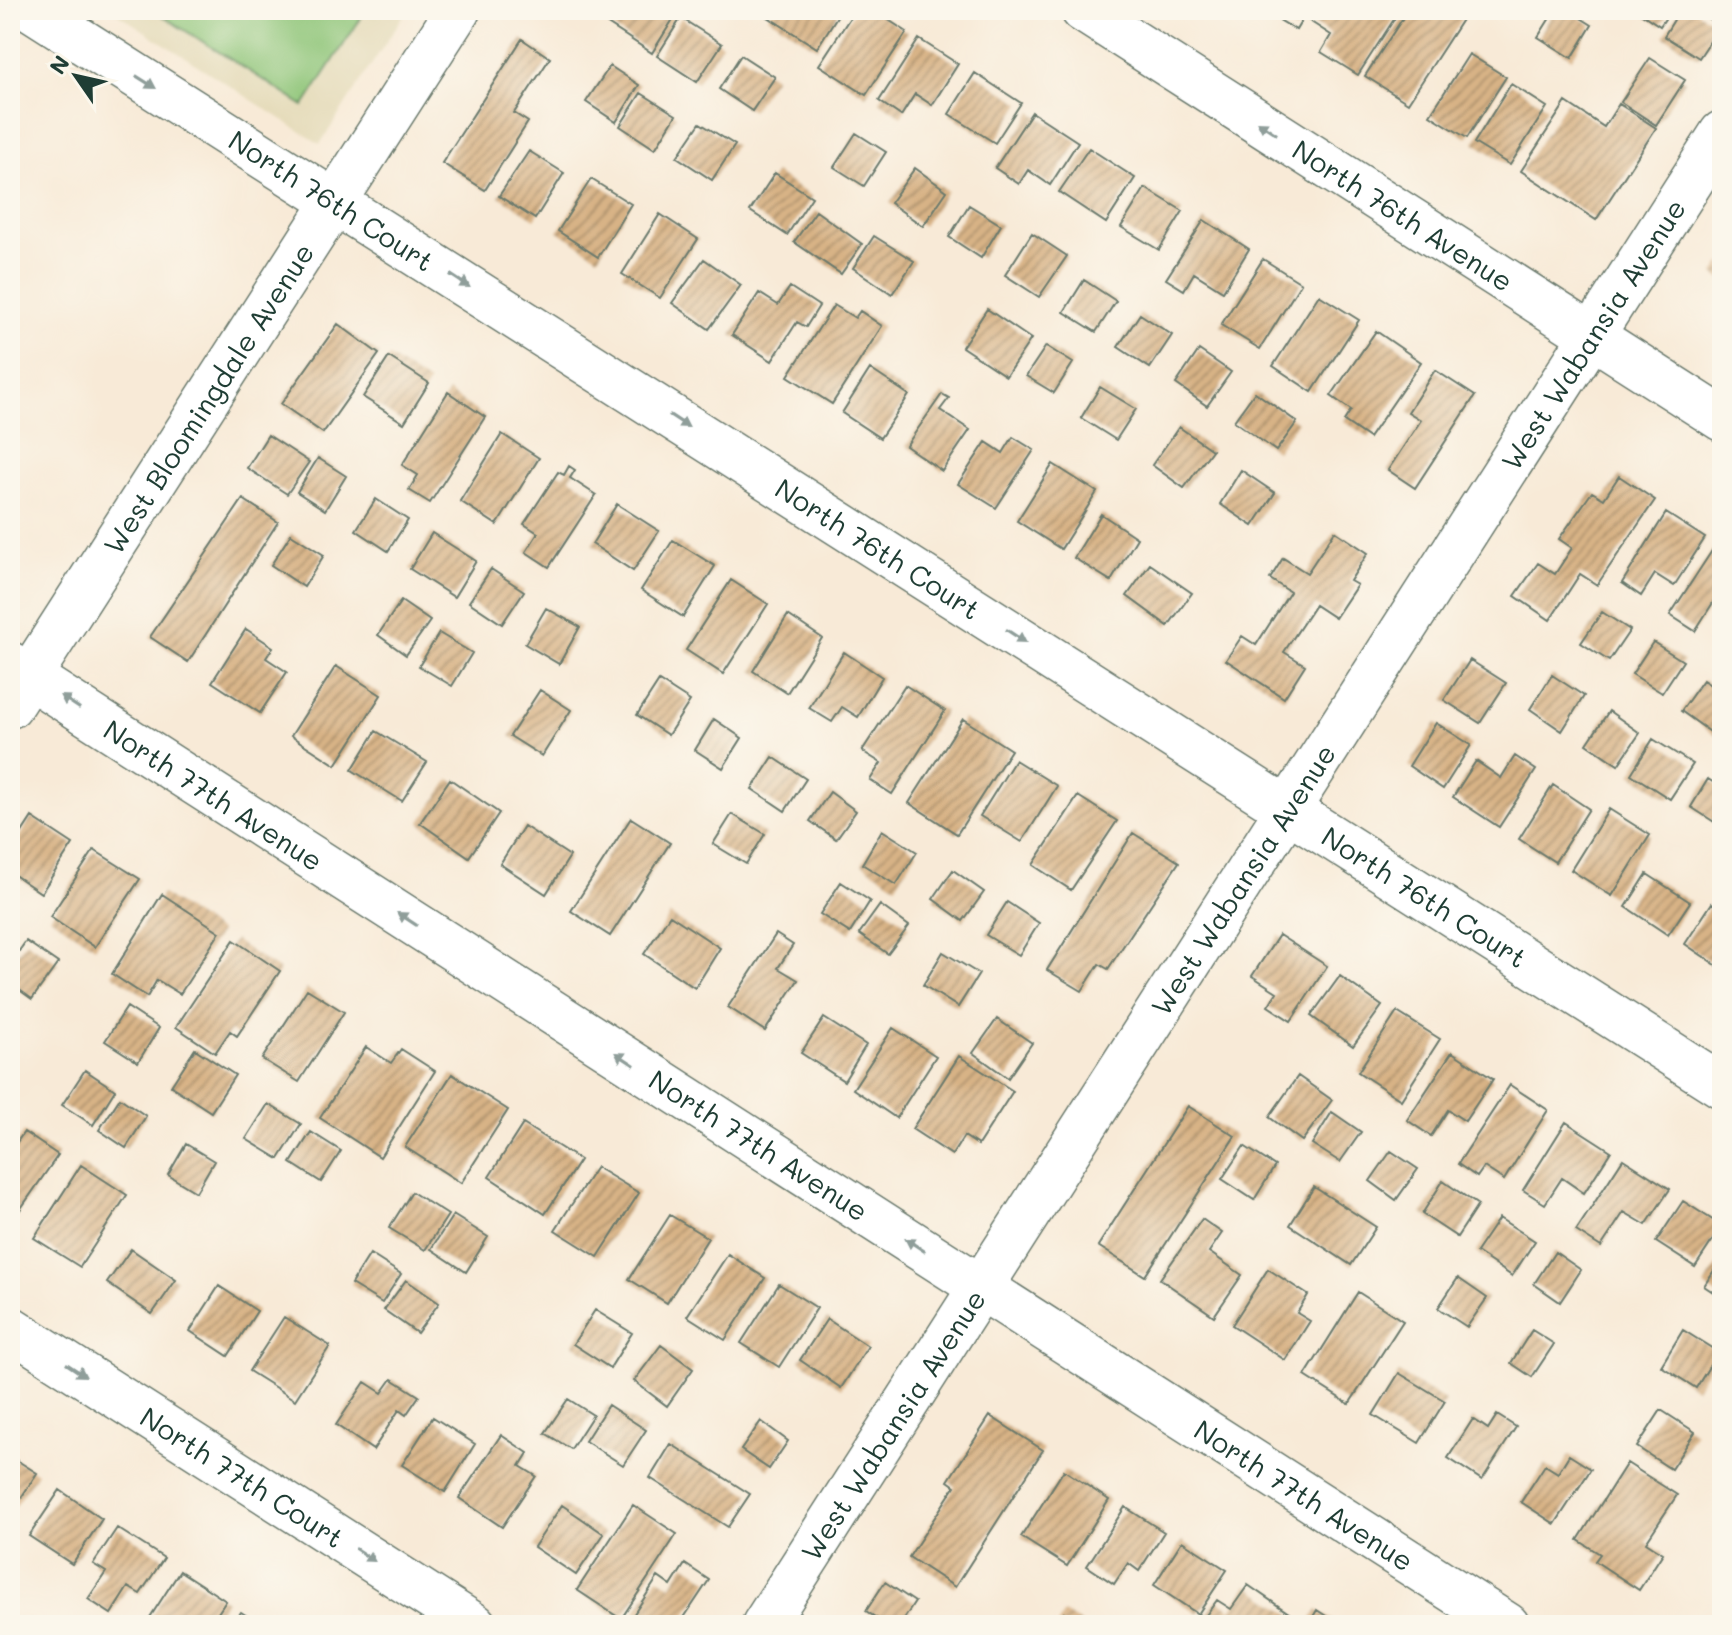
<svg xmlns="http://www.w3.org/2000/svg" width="1732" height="1635" font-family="Mali,sans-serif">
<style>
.built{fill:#e5dbba}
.grass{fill:#8ec578;stroke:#568156;stroke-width:2}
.building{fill:url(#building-hatch)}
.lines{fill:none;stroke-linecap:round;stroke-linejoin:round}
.minor-casing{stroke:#6b7a6d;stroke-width:47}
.minor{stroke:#fff;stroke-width:44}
.oneway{fill:#8f9e9a}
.labels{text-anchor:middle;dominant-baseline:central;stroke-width:7;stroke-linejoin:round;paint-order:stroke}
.street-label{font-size:28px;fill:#1f3d34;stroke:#fbf7ec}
</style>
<defs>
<pattern id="building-hatch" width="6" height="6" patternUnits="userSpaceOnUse" patternTransform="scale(2)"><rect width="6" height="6" fill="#d8b386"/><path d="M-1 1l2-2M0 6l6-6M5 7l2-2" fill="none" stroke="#af936e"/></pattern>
</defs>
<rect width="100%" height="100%" fill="#fbf7ec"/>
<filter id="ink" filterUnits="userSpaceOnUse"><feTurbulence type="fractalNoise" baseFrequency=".0125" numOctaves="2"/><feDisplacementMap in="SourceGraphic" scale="16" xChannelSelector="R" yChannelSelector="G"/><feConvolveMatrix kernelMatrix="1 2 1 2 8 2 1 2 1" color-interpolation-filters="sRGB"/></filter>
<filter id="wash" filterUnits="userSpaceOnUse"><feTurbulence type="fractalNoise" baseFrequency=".006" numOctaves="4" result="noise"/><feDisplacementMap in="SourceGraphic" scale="32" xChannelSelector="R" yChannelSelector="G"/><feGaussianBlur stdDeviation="1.8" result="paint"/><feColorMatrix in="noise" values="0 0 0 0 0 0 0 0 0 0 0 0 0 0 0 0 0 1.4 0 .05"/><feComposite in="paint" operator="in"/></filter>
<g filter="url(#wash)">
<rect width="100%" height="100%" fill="#f8ead7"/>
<path class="built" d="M112,10H407L320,144Z"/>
<path class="grass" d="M153,10H366L304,106Z"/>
<g id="blocks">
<path class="building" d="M611,10H666L675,16L652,53L603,21Z
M772,10H841L817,48L768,17Z
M855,10H873L907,32L866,95L819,65Z
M1263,10H1308L1296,30Z
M1314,10H1400L1358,75L1321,52L1331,35L1308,20Z
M1408,10H1450L1463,18L1408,103L1365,76Z
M1555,10H1568L1592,25L1572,58L1538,37Z
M1636,10H1671L1660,26Z
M1680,10H1695L1720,26L1699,58L1664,36Z
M681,18L722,44L697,82L657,56Z
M522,39L550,58L514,113L528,122L485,190L442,163Z
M919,39L958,64L932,105L915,94L901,116L879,101Z
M1469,54L1506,77L1467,138L1430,115Z
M741,55L775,77L752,111L719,89Z
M1650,58L1685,80L1656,125L1621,102Z
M610,66L639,85L616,122L586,102Z
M975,73L1021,103L995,143L949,114Z
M1511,84L1547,107L1510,165L1474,143Z
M641,93L676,115L655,149L620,126Z
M1566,102L1604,127L1619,104L1656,128L1596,220L1521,171Z
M1032,112L1078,142L1050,185L1028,170L1019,184L995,168Z
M700,123L735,145L712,180L677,157Z
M856,133L886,152L864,186L834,167Z
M1089,148L1135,178L1106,223L1059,192Z
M529,151L564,173L535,219L499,196Z
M915,168L947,191L923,226L890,203Z
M775,173L812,197L787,235L750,211Z
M591,179L631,204L598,257L558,231Z
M1145,188L1183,211L1159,250L1121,227Z
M969,205L1001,225L981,258L949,237Z
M816,211L862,244L841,274L794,242Z
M660,214L698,239L660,298L622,274Z
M1204,220L1249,249L1223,291L1194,273L1184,290L1166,279Z
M1032,233L1067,256L1039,297L1005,275Z
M874,236L914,261L892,294L853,268Z
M704,259L741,285L709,329L672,303Z
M1263,259L1301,283L1260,349L1221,325Z
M1722,262V280L1714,274Z
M1084,280L1116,301L1096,332L1064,312Z
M790,287L819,306L806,327L797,322L772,361L732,335L759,293L778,305Z
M1319,295L1359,320L1312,392L1273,366Z
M834,305L855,318L860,311L882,326L832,404L788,376Z
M987,309L1031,339L1006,376L962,347Z
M1140,314L1172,335L1150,368L1118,347Z
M338,324L379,354L323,433L281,404Z
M1376,331L1421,362L1369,438L1344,421L1351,410L1331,396Z
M1046,346L1073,363L1054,393L1026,376Z
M1199,350L1231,372L1207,406L1176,384Z
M389,357L429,383L404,423L363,397Z
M870,369L909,395L880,438L842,413Z
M1435,370L1475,396L1415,488L1388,470L1421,420L1408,412Z
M1100,387L1136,409L1116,440L1081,418Z
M448,392L485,417L430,503L409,490L418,475L402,465Z
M1255,392L1297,422L1276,451L1234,421Z
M942,394L949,398L940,410L970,430L942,471L906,446Z
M1179,427L1212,450L1184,488L1152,465Z
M502,434L539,458L497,525L460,501Z
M268,435L309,462L287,494L247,468Z
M1013,437L1034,450L996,508L958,484L986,442L1003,453Z
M318,458L346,476L325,510L297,492Z
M1053,464L1097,492L1061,549L1017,521Z
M569,466L575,470L570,478L596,495L549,567L526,552L538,533L524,524L558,472L564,475Z
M1241,470L1275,493L1253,526L1220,504Z
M1619,476L1655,500L1597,585L1580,574L1550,620L1515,596L1538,563L1555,574L1572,548L1559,539L1592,492L1604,499Z
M243,499L278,522L188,662L150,637Z
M376,499L408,520L388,551L356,530Z
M617,504L659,531L633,571L592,544Z
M1666,513L1705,538L1674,586L1655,574L1641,596L1622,583Z
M1101,514L1137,538L1111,581L1074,558Z
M1335,531L1368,553L1350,581L1357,585L1335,618L1315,605L1284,652L1305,665L1284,698L1226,660L1242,636L1256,645L1290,592L1270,579L1283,558L1307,573Z
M432,533L476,561L454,597L410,569Z
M291,534L324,555L304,587L271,565Z
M673,540L715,566L683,617L641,590Z
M1717,543L1722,546V606L1714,601L1695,631L1670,615Z
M1150,564L1192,593L1168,626L1127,596Z
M491,569L524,591L502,624L469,602Z
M731,580L768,604L723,674L686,650Z
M401,601L430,621L406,655L378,635Z
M546,608L580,627L559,664L525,644Z
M1602,612L1630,630L1609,661L1581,643Z
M788,615L822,638L787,693L753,671Z
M246,629L273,647L266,658L287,672L260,713L212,682Z
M439,633L472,653L452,686L419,666Z
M1653,642L1683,661L1662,693L1632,674Z
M844,652L882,677L858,717L842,707L832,722L809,708Z
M1470,660L1506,683L1480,723L1444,700Z
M336,666L381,695L336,765L291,736Z
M1552,675L1584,696L1562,731L1530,709Z
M1703,680L1722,693V728L1716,736L1681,711Z
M659,681L690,701L668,735L637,715Z
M905,685L945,711L892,794L870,780L881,763L862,751Z
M540,690L571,710L542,756L510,736Z
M1609,711L1640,733L1618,765L1587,744Z
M714,719L742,738L723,768L695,750Z
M963,719L1011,750L957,834L909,803Z
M1436,723L1471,745L1443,789L1409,766Z
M376,731L427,762L402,801L352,770Z
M1653,739L1693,764L1670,799L1631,774Z
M1515,756L1536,770L1499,827L1453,797L1476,761L1501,778Z
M773,757L806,779L785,811L752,789Z
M1015,760L1057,786L1022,842L980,816Z
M450,779L499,813L469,857L420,823Z
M1708,779L1722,788V827L1691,807Z
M1553,785L1589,809L1555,862L1519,839Z
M830,792L856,811L836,839L810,821Z
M1078,796L1117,821L1071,890L1033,865Z
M1609,809L1650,835L1612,896L1571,870Z
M732,814L765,834L746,864L713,844Z
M32,817L73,844L41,893L10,872V851Z
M631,818L670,843L610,936L571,911Z
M524,826L570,856L546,894L500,864Z
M882,830L917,852L896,885L862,864Z
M1133,833L1179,862L1108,969L1099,964L1082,991L1047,970Z
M94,850L140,879L95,947L50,917Z
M953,870L984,892L963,921L933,899Z
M1647,874L1690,902L1668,935L1626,907Z
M841,882L870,901L850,933L820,914Z
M162,894L220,932L180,994L157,980L147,997L112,974Z
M1007,902L1039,923L1019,955L986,935Z
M1712,903L1722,910V969L1685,944Z
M880,905L909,926L888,954L859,934Z
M670,915L720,948L695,988L644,954Z
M776,934L793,945L778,968L798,980L765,1031L728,1007Z
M1279,935L1327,966L1291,1021L1268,1006L1277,992L1252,976Z
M234,940L280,971L237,1036L230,1031L215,1053L176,1027Z
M26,941L58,963L32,999L10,983V964Z
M943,952L979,974L958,1007L923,985Z
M1340,976L1382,1006L1353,1046L1311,1016Z
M307,989L344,1012L299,1082L262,1059Z
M127,1007L159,1028L138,1062L105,1041Z
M1397,1012L1440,1039L1401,1100L1358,1072Z
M824,1018L866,1045L844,1081L801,1053Z
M997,1019L1032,1043L1008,1078L973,1053Z
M893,1028L936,1056L896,1118L853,1089Z
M366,1047L391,1063L401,1049L435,1071L380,1157L320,1118Z
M195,1049L235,1075L211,1112L171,1086Z
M1452,1052L1493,1079L1465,1121L1448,1110L1431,1136L1407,1120Z
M959,1056L1013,1091L978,1145L964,1136L952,1155L912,1129Z
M85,1070L115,1090L93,1125L62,1105Z
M452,1074L508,1110L461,1183L405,1147Z
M1298,1076L1332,1100L1302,1141L1269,1117Z
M1510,1085L1548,1110L1504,1180L1484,1167L1477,1177L1458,1164Z
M120,1098L146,1116L126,1148L99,1130Z
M268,1104L301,1124L279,1159L246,1139Z
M1188,1106L1235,1136L1145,1276L1098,1246Z
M1332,1112L1361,1132L1340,1162L1312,1144Z
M1566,1122L1611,1151L1584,1193L1562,1178L1545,1204L1523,1190Z
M523,1124L580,1160L545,1214L489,1177Z
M24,1132L58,1155L10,1224V1152Z
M311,1132L341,1151L321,1182L291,1163Z
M186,1144L214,1161L196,1192L168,1175Z
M1244,1146L1275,1166L1254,1200L1222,1179Z
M1391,1151L1418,1169L1396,1200L1370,1181Z
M1623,1159L1670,1189L1646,1225L1624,1212L1601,1247L1576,1231Z
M81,1165L127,1195L80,1267L34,1238Z
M596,1167L639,1193L598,1257L555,1230Z
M1443,1181L1478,1205L1457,1237L1422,1214Z
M1314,1187L1376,1227L1351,1265L1290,1225Z
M412,1192L448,1215L425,1250L389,1228Z
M1683,1201L1722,1226L1695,1267L1656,1242Z
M453,1215L488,1237L466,1272L431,1249Z
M670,1215L708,1238L667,1303L629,1279Z
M1499,1218L1535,1241L1512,1276L1476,1252Z
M1202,1219L1222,1233L1209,1252L1242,1275L1214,1316L1160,1279Z
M131,1249L176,1280L152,1314L107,1283Z
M1555,1252L1581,1270L1560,1302L1534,1284Z
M370,1254L401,1274L382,1303L351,1284Z
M728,1254L765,1278L725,1340L687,1316Z
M1722,1258V1298L1704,1286Z
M1268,1269L1308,1295L1297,1313L1310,1321L1285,1360L1232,1325Z
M1458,1278L1487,1298L1467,1327L1438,1308Z
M406,1280L439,1303L417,1333L384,1310Z
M779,1284L817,1308L779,1367L741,1343Z
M219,1286L257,1311L228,1356L190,1331Z
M1358,1292L1403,1321L1349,1404L1305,1376Z
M595,1310L632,1333L610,1368L573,1344Z
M284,1317L330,1346L295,1400L249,1371Z
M827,1319L868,1346L841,1388L800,1360Z
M1532,1330L1554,1344L1532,1377L1511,1363Z
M1683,1330L1718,1352L1696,1388L1661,1366Z
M661,1345L693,1369L667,1406L634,1381Z
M1399,1373L1445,1401L1419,1443L1373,1415Z
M392,1379L419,1396L406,1415L399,1410L373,1450L336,1425L365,1382L382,1393Z
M568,1399L593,1415L571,1449L545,1433Z
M608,1405L646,1430L623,1465L585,1441Z
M1661,1410L1695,1432L1671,1469L1637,1447Z
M1497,1415L1516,1427L1482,1480L1448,1458L1473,1419L1488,1429Z
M990,1416L1043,1450L955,1587L909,1557L955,1486L948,1481Z
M433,1417L475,1444L445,1492L402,1465Z
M761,1421L788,1441L769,1469L741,1450Z
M501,1435L528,1453L520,1466L536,1476L502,1527L459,1498Z
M671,1444L750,1494L728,1527L650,1478Z
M1569,1455L1591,1469L1555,1524L1521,1502L1545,1465L1558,1473Z
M10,1456L37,1473L10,1515Z
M1627,1463L1677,1495L1646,1542L1663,1553L1639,1590L1595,1561L1600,1554L1578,1540Z
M1064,1470L1109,1500L1067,1566L1021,1537Z
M60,1490L102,1519L72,1564L29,1536Z
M562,1505L604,1534L576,1575L534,1547Z
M633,1505L677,1534L621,1619L577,1590Z
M1125,1507L1164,1532L1139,1571L1128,1563L1114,1584L1087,1566Z
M117,1528L164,1558L140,1594L128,1587L111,1614L88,1599L106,1572L93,1564Z
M1182,1541L1227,1570L1198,1614L1154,1585Z
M685,1564L709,1580L679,1625H637L630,1620L658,1577L671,1586Z
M180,1571L226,1601L210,1625H145Z
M885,1582L915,1602L900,1625H887L866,1611Z
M1248,1585L1296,1618L1290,1625H1199L1217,1600L1231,1609Z
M1317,1610L1340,1625H1308Z
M241,1612L261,1625H232Z
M1064,1613L1084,1625H1057Z"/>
</g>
</g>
<g filter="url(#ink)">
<use href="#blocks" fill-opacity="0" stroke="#6b7a6d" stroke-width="2"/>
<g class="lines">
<defs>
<g id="minor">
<path id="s1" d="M33,10L1722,1086"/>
<path id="s2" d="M1083,10L1722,419"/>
<path id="s3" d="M10,664L1507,1625"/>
<path id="s4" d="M10,706L458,10"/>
<path id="s5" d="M10,1328L474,1625"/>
<path id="s6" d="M764,1625L1722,133"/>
</g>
</defs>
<use href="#minor" class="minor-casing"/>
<use href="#minor" class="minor"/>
</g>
<defs><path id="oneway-solid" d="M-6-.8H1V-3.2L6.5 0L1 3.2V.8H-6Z" transform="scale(2)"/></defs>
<g class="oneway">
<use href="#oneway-solid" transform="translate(146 82) rotate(32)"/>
<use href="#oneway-solid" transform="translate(1267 128) rotate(-147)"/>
<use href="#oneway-solid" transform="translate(460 281) rotate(33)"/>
<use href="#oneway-solid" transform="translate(679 421) rotate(33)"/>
<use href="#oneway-solid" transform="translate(1016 636) rotate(33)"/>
<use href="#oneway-solid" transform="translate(70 702) rotate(-147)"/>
<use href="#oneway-solid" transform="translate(407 919) rotate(-147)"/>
<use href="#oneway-solid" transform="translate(625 1059) rotate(-147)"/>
<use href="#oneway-solid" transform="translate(915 1245) rotate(-147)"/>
<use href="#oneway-solid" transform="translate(76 1370) rotate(33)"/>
<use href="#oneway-solid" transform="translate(365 1555) rotate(33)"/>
</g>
</g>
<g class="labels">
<g class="street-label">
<text stroke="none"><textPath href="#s1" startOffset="354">North 76th Court</textPath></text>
<text stroke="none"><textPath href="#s2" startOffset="380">North 76th Avenue</textPath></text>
<text stroke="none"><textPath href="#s6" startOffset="1534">West Wabansia Avenue</textPath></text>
<text stroke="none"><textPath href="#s4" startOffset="366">West Bloomingdale Avenue</textPath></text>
<text stroke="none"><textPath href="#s1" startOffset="1002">North 76th Court</textPath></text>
<text stroke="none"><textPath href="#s3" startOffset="242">North 77th Avenue</textPath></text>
<text stroke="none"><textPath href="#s6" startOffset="886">West Wabansia Avenue</textPath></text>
<text stroke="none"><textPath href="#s1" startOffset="1650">North 76th Court</textPath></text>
<text stroke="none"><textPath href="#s3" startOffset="890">North 77th Avenue</textPath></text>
<text stroke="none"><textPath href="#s6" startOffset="238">West Wabansia Avenue</textPath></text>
<text stroke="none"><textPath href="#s5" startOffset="276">North 77th Court</textPath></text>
<text stroke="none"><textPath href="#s3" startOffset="1538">North 77th Avenue</textPath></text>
</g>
</g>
<rect width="1732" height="1635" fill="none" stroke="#fbf7ec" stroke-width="40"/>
<g transform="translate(76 76) rotate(304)" stroke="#fbf7ec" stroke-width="6" paint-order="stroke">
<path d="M0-6L14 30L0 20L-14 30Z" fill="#1f3d34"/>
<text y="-12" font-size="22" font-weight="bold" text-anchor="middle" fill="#1f3d34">N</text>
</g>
</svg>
